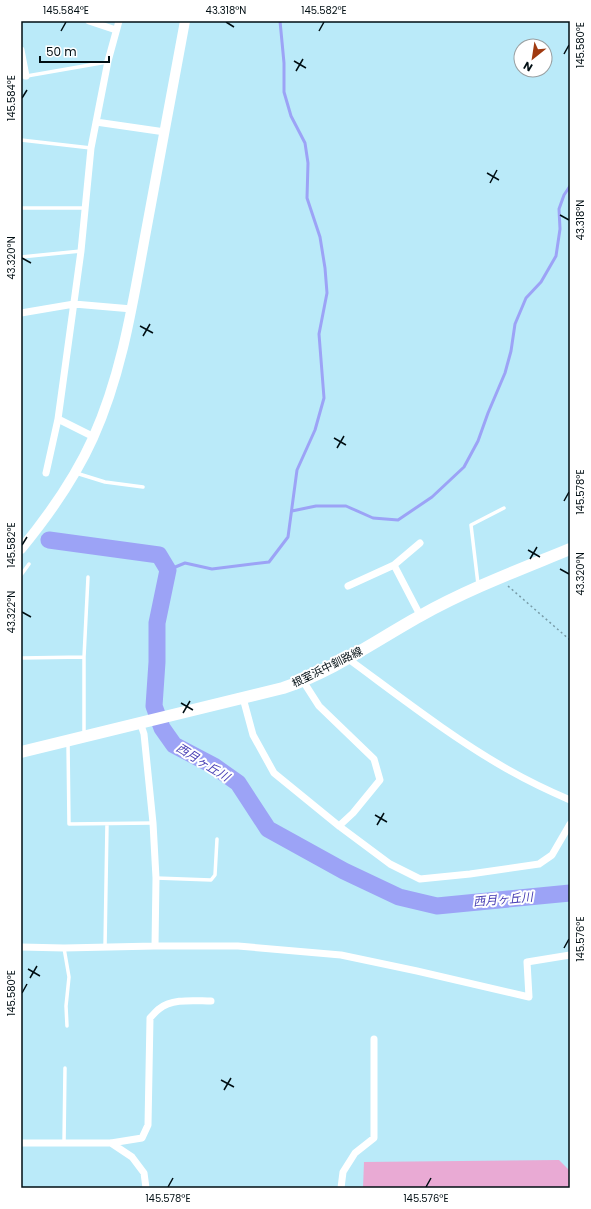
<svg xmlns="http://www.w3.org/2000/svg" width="591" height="1209" font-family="Poppins,'Noto Sans JP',sans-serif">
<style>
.grass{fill:#e9aad4}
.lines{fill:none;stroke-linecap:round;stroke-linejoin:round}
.stream{stroke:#9ca3f6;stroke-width:3}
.river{stroke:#9ca3f6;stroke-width:17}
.path{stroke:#789ba7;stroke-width:1.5;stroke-dasharray:2 3;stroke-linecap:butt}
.lane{stroke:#fff;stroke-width:3.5}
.street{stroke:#fff;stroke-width:7}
.secondary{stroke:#fff;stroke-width:10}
.primary{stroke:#fff;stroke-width:12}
.ticks{fill:none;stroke:#000e13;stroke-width:1.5}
.labels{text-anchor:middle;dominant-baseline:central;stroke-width:4;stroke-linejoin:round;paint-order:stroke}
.street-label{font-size:11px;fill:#000e13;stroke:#fff}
.water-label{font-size:12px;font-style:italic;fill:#473eb4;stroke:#fff}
.neatline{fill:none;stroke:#000e13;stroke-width:1.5}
.ticks-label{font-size:10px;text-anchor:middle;fill:#000e13}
</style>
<rect width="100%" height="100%" fill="#baeaf9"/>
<path class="grass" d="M559,1160L570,1171V1188H363L364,1162Z"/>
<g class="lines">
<path class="stream" d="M292,511L316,506H346L373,518L398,520L432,497L464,467L478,441L488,413L505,373L511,351L515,324L526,298L541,282L556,256L560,229L559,209L564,195L570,186
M168,570L185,563L212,569L269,562L288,537L297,470L315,430L324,398L319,334L327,293L325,268L320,237L307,198L308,163L305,143L291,116L284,92V63L280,21"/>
<path class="river" d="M49,540L159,555L168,570L157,623V662L154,706L162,728L174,745L214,766L238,783L268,829L344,871L399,897L437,906L570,893"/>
<path class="path" d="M508,586L570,640"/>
<path class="lane" d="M21,77L107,62
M21,140L91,148
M21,208H85
M21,257L81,251
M76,473L105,482L143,487
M21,575L29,564
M478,584L471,525L504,508
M21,658L84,657
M84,734V657L88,577
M68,743L69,824L153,823
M156,878L211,880L215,875L217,839
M105,947L107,824
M64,948L69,977L66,1006L67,1026
M64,1143L65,1068"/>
<path class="street" d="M89,21L116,30
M21,50L26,76
M96,122L165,132
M21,313L74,304L132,309
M94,437L58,419L81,251L91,148L108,61L119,21
M46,473L58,419
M394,565L420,615
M348,586L394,565L420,543
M347,658C399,696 451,737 507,769C528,781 549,791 570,800
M303,681L319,706L374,759L380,780L353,813L339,826
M243,698L253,735L274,773L339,826L390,864L420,879L470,874L539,864L552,855L570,824
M140,722L144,734L153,823L156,878L155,946
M21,947L64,948L155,946H238L341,955L417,971L529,997L527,962L570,955
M21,1143H111L142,1138L148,1125L150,1018C153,1015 156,1011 159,1009C172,998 195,1001 211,1001
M111,1143L132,1157L144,1173L146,1188
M341,1188L343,1172L355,1153L374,1138V1039"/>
<path class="secondary" d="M21,549C49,515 75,478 93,438C121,376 132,308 144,242C158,168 171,95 185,21"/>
<path class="primary" d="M21,752L283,688C332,672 375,641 420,616C468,589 519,570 570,549"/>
</g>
<path class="ticks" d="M226,22L234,27M61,31L66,22M319,31L324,22M564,54L569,45M294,61L306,68M296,71L303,59M22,98L27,90M487,173L499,180M490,183L497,170M560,215L569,220M22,258L31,263M140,326L153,333M143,336L150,324M334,438L346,445M337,448L344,436M564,501L569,492M22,545L27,537M528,550L540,557M530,559L537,547M560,569L569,574M22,612L31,617M181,703L193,710M183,713L190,701M375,815L387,822M377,825L384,813M564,948L569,939M28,969L40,976M30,978L37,966M22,993L27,984M221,1080L234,1087M224,1090L231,1078M168,1187L173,1178M426,1187L431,1178"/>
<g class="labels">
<g class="street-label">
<text transform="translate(327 667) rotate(-26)">根室浜中釧路線</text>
</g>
<g class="water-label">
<text transform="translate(203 762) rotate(32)">西月ヶ丘川</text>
<text transform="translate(503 899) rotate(-5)">西月ヶ丘川</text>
</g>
</g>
<rect width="591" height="1209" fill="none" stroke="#ffffff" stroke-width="44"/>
<g transform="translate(533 58) rotate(210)"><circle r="19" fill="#ffffff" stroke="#999fa1"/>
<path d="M0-3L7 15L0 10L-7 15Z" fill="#a03a10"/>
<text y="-6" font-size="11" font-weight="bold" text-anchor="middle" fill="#000e13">N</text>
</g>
<path d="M40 56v6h69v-6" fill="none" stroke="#000e13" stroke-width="2"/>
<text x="46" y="56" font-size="12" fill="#000e13" stroke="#ffffff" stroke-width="3" paint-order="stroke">50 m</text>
<rect x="22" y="22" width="547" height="1165" class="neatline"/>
<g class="ticks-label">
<text x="66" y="14">145.584°E</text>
<text x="226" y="14">43.318°N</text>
<text x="324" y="14">145.582°E</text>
<text transform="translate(580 45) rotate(-90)" y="4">145.580°E</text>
<text transform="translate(11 98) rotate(-90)" y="4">145.584°E</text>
<text transform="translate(580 220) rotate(-90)" y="4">43.318°N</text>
<text transform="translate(11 258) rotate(-90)" y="4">43.320°N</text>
<text transform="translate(580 492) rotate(-90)" y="4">145.578°E</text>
<text transform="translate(11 545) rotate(-90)" y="4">145.582°E</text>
<text transform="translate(580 574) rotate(-90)" y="4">43.320°N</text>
<text transform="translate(11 612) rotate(-90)" y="4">43.322°N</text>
<text transform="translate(580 939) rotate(-90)" y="4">145.576°E</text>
<text transform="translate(11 993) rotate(-90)" y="4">145.580°E</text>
<text x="168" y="1202">145.578°E</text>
<text x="426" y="1202">145.576°E</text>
</g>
</svg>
